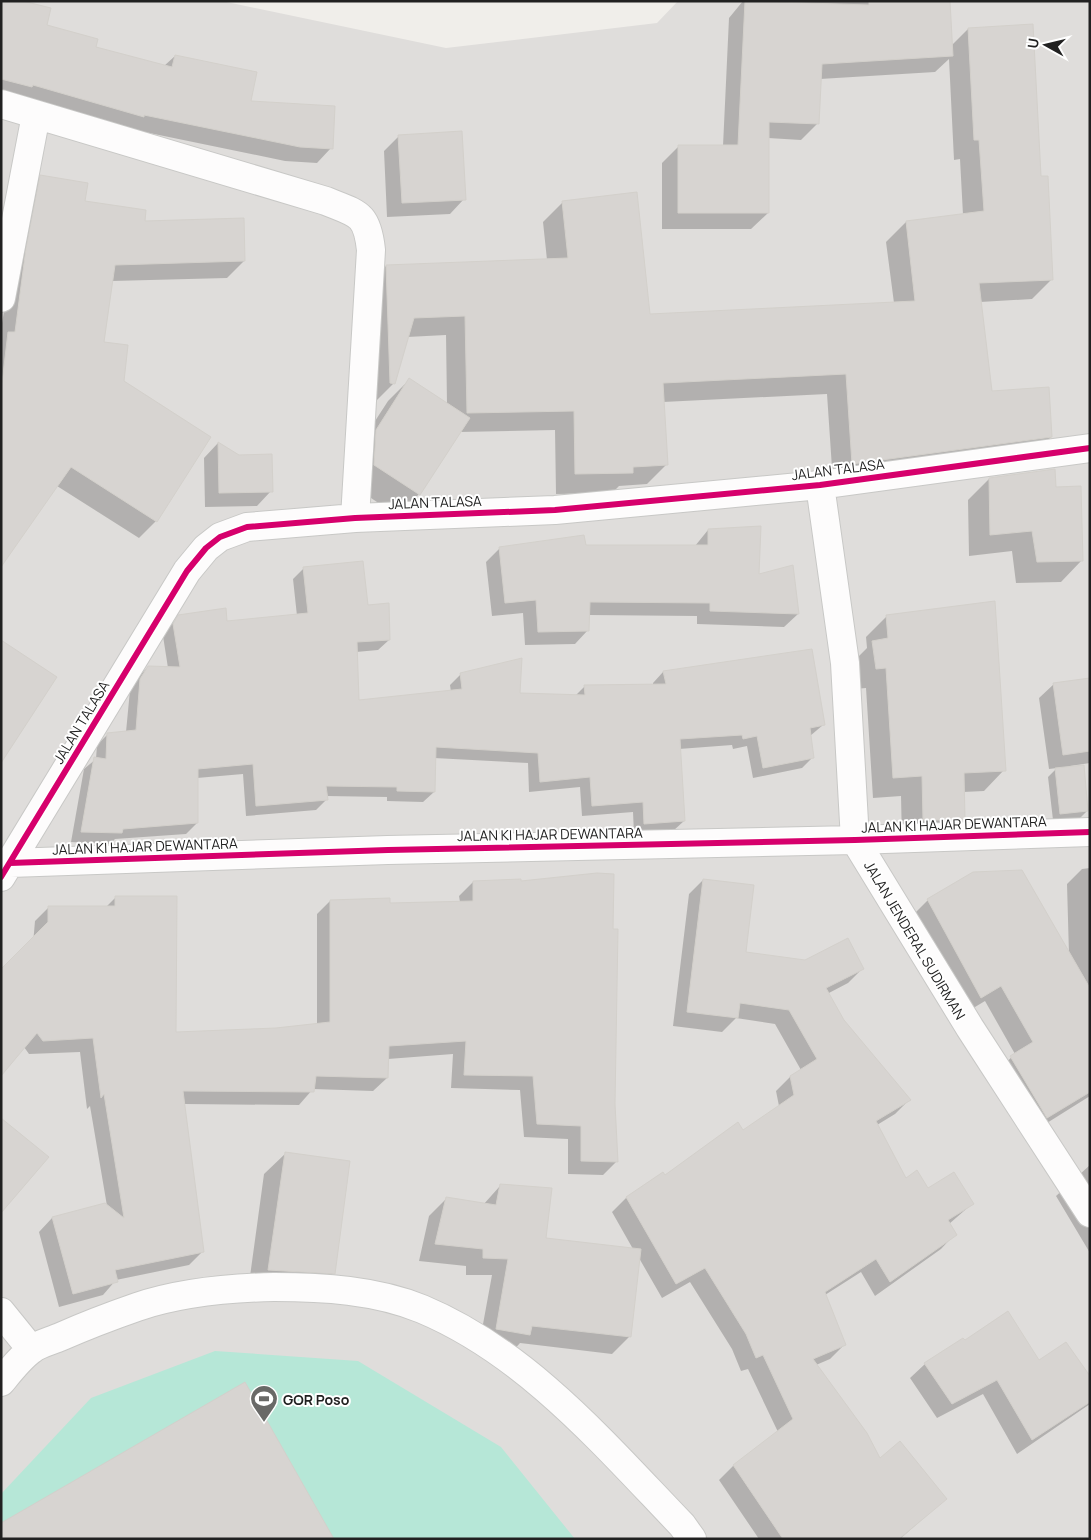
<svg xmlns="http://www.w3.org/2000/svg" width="1091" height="1540" font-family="Manrope,sans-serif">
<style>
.residential{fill:#dfdddb}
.pitch{fill:#b6e7d7}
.shadow{fill:#0003}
.building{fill:#d7d4d1;stroke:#d3d0cb}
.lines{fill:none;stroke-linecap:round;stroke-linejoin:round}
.minor-casing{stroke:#c8c8c6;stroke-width:30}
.minor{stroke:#fdfcfc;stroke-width:28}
.cycleway-casing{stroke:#fff;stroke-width:9}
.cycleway{stroke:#d6006c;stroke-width:6}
.labels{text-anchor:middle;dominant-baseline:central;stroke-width:4;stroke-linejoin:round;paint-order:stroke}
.street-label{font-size:14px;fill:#212121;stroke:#fff}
.poi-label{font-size:14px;font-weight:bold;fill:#212121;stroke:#fff;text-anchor:start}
</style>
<rect width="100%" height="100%" fill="#f0eeea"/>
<path class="residential" d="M1,1H222L446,48L657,23L678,1H1090V1539H1Z"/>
<path class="pitch" d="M215,1351L358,1361L501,1447L575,1539H1V1494L91,1398Z"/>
<path class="shadow" d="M1,1L46,26L94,48L164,66L175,56L331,148L317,163L285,161L130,129L1,97Z
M743,1H949L951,46L968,29L1032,25L1039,178L1052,279L1032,299L980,302L991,393L1051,437L1031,457L833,483L827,394L663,402L667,464L647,484L619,486L612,493L556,494L555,430L459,432L419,494L398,516L353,486L355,452L388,401L409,380L447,405L446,335L407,337L394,383L374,403L366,286L386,266L547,260L543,222L563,202L649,315L894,303L886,242L906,222L963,215L960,159L954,160L949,59L935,72L820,79L818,123L801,140L768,138V213L751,229H662V163L679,146H723L729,18Z
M399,136L464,199L450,214L387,217L384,151Z
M41,177L83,202L244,261L227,278L112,281L103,344L123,381L209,437L156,521L139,538L57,486L1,564V329L24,193Z
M218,443L271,491L257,506L205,507L204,458Z
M989,479L1055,488L1082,560L1061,582L1016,583L1012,551L969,556L968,500Z
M708,530L798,614L784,627L697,624V616L588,615V630L575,644L525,645L523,613L492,616L486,562L500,548L695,546Z
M304,568L366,606L389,640L378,650L356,652L358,702L451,692L450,685L461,674L519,694L575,696L585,686H653V683L663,672L823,725L810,736L812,758L802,768L753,778L747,746L733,749L732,745L679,749L684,821L673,831L634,834L633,812L582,816L580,787L529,792L528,763L434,758V792L423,802L387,801V797L326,796V800L316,810L246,816L243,774L197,778V823L186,834L115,839L110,844L71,842L84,769L96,759L97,745L108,734L126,732L130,690L137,678L148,667L168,668L163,636L168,628L179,617L225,623L297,616L293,579Z
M887,616L1004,770L984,791L963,792V819L943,840L902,841L901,796L873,798L866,688L855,689L852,663L867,648L866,637Z
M1090,679V763L1070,766L1087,811L1080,818L1053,820L1048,777L1057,768L1049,769L1039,698L1054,684Z
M1090,868V1096L1031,1133L995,1073L1015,1054L985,1001L965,1013L912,916L928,900L1069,955L1067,884L1082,869Z
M703,880L745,953L862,969L848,983L827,994L843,1021L909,1100L895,1114L877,1125L906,1179L928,1190L972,1204L949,1224L955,1234L941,1249L875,1296L861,1272L825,1295L844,1345L830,1359L816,1365L879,1460L945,1499L900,1539H759L719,1480L733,1466L778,1432L748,1369L741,1371L732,1349L690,1282L662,1298L639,1258L630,1336L612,1354L520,1343L512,1352L479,1346L492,1275H466V1266L419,1261L429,1216L446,1199L483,1205L500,1186L544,1239L633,1249L612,1212L626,1198L662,1174L665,1177L742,1132L779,1106L776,1091L790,1077L801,1070L775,1024L736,1018L722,1032L673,1026L689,894Z
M473,882L614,1104L616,1162L603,1175L568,1174V1139L524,1137L520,1090L451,1088L453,1054L388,1059L387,1078L373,1091L313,1089L299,1105L184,1104L203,1251L189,1265L116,1280L103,1295L59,1307L39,1232L52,1218L105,1204L107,1206L90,1106L87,1109L80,1052L29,1054L24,1047L35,921L48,908L106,907L116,897L175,1033L276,1030L317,1025V914L330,901L388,905L460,902L459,896Z
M286,1153L333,1273L312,1294L248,1291L264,1174Z
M1090,1165V1253L1056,1196Z
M963,1340L1090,1378V1404L1017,1454L983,1394L937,1418L910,1378L925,1364Z"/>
<path class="building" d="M1,1H23L51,8L47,25L98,39L96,47L172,67L175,55L257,72L251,101L335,106L333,149L300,147L144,115V117L33,85L32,87L1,79Z
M745,1L869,5V1H950L953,56L822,64L819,124L769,122V213H678V145H738Z
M1033,24L1041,176H1048L1053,280L979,283L992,391L1049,387L1052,437L852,464L846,374L663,383L668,465L633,467V473L575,474L574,411L467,413L465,316L414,318L395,384L390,383L386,265L568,258L562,201L637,192L650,314L915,301L906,221L984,211L979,140H974L968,28Z
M462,131L466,200L402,203L398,135Z
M40,175L88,183L85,201L146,210L145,221L244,218L245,261L115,265L104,342L128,345L124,381L211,437L157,522L71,467L1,567V392L8,332H15L26,248Z
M409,378L470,418L420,495L374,465L376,430Z
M218,442L239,455L272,454L273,492L219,493Z
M1055,469L1056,487L1081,486L1083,561L1037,562L1032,531L990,535L989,478Z
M761,526L759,574L793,565L799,614L710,611V603L590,602L589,631L538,632L536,600L505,603L499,547L584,535L586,545H708V529Z
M363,561L368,605L389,603L390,640L357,642L359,700L462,689L460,673L522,658L520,693L585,695L584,685L666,684L663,671L812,649L825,725L810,728L814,758L763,768L757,736L743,739L742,735L680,739L685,821L644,824L643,802L592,806L590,777L540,782L538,753L436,747L435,792L397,791V787L326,786L328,800L256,806L253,764L198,769V823L123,829L122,833L81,832L94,757L106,759L107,733L136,730L140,679L148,666L180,667L173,624L178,615L226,608L227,621L308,613L303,567Z
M995,601L1006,771L964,773L965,820H923L922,776L893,778L886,668L876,669L872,641L888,638L886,615Z
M1,640L57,677L1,763Z
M1090,678V751L1063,755L1053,683Z
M1084,765L1088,811L1060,814L1055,768Z
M1022,870L1090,988V1092L1047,1118L1010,1056L1033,1042L1001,986L981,998L927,899L973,872Z
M597,873L614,874L613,929H618L615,1104L618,1162L581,1161V1126L537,1124L533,1076L464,1075L466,1041L389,1046L388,1078L316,1076L314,1092L183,1091L204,1252L115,1270L118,1282L73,1294L52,1217L105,1203L124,1218L104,1094L101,1098L93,1038L43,1041L37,1033L1,1076V969L48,922V906H115V896H177L176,1032L276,1028L330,1022V900L390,898V903L473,901V881L521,879V881Z
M703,879L754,885L746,952L805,960L848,938L864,969L826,988L844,1020L911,1100L876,1121L906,1178L917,1170L928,1188L954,1172L974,1204L948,1220L957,1235L890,1282L876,1259L825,1292L846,1345L813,1359L867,1433L880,1458L900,1441L947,1499L899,1539H783L733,1465L793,1419L763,1355L756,1358L746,1334L705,1268L676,1284L626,1197L663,1172L665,1175L738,1122L743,1130L794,1095L790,1076L817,1059L789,1010L740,1003L738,1018L687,1012Z
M1,1118L49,1157L1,1213Z
M285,1152L350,1161L335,1274L268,1270Z
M500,1184L552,1188L546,1238L641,1249L631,1337L532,1326L530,1335L496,1329L508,1259L483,1258V1249L435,1244L446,1197L496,1205Z
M1008,1311L1039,1360L1066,1342L1090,1376V1402L1032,1440L997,1380L952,1404L924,1363L963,1338L965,1340Z
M245,1382L334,1539H1V1523Z"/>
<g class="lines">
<defs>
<path id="minor" d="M1,104L326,201C358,214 367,213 371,250L355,518
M1,298L36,115
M820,485L845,663L855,840L970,1028L1090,1213
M10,863L388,850L855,840L1090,832
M1,877L187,571L206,548L220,537L247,527L355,518L555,510L820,485L1090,448
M1,1312L31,1349
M1,1382C10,1371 20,1358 31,1350C38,1344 51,1341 60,1337C85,1326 111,1316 137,1307C181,1292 228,1288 274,1287C322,1287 376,1290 422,1309C527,1353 604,1444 682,1525L692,1539"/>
</defs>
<use href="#minor" class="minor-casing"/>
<use href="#minor" class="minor"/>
<defs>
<path id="cycleway" d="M10,863L388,850L855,840L1090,832
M1,877L187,571L206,548L220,537L247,527L355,518L555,510L820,485L1090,448"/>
</defs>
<use href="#cycleway" class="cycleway-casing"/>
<use href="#cycleway" class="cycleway"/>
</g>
<defs>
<symbol id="stadium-pin" viewBox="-11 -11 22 30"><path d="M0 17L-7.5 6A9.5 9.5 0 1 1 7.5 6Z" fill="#696967" stroke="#fff"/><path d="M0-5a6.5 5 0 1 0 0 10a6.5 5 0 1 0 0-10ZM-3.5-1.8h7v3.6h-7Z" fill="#fff"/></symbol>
</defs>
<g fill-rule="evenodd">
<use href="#stadium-pin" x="248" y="1383" width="32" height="43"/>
</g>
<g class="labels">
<g class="street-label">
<text transform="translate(838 469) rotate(-7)">JALAN TALASA</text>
<text transform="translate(435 502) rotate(-2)">JALAN TALASA</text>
<text transform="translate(81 722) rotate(-59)">JALAN TALASA</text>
<text transform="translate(954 824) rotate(-2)">JALAN KI HAJAR DEWANTARA</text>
<text transform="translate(550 834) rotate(-1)">JALAN KI HAJAR DEWANTARA</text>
<text transform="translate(145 846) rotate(-2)">JALAN KI HAJAR DEWANTARA</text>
<text transform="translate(915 940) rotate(59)">JALAN JENDERAL SUDIRMAN</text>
</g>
<g class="poi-label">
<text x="283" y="1399">GOR Poso</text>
</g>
</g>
<rect width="1091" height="1540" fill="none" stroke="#212121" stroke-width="5"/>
<g transform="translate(1046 45) rotate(278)" stroke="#ffffff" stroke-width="4" paint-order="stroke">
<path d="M0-4L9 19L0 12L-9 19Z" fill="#212121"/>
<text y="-8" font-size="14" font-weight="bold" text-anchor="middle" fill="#212121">U</text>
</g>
</svg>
